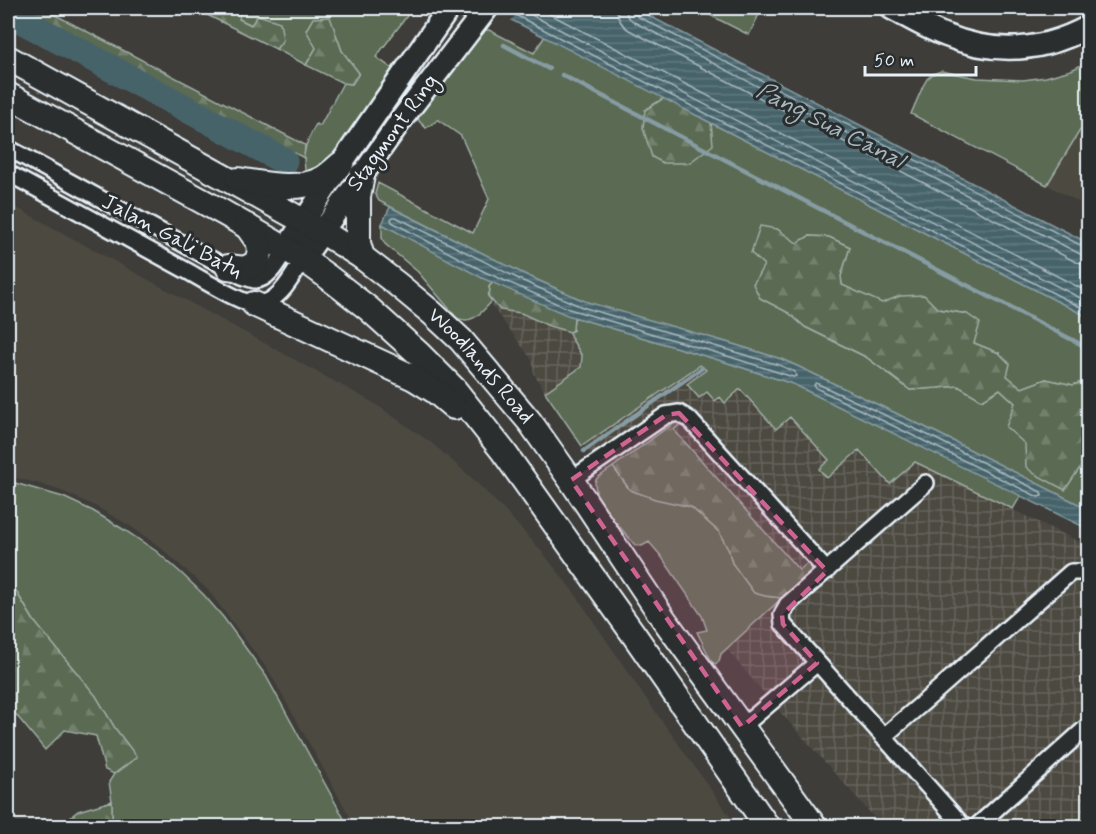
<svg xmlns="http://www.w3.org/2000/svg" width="1096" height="834" font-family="Mynerve,sans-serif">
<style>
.built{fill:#4c4841}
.industrial{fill:url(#industrial-grid)}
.green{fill:#5a6a53;stroke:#a1aea6;stroke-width:1.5}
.forest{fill:url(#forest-firs);stroke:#a1aea6;stroke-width:1.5}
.water{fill:url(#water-rules);stroke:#879ca3;stroke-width:1.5}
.pier{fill:#3e3d39}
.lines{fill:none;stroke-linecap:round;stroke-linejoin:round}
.shore{stroke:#a8b8c0;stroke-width:1.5}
.stream{stroke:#879ca3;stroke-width:4.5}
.river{stroke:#47636b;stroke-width:27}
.street-casing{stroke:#e8f1f8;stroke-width:20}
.secondary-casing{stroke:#e8f1f8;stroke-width:26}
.primary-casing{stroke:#e8f1f8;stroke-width:28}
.street{stroke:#2a2d2e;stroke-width:15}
.secondary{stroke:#2a2d2e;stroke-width:21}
.primary{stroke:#2a2d2e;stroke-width:24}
.marked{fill:#cf6492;fill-opacity:0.2;stroke:#cf6492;stroke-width:4.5;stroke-dasharray:12 8;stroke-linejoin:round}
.labels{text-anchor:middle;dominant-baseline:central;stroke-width:6;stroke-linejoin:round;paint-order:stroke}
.street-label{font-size:22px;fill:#e8f1f8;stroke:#2a2d2e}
.water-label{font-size:24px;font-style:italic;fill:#a8b8c0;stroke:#2a2d2e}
</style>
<defs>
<pattern id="industrial-grid" width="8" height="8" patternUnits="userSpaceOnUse" patternTransform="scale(1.5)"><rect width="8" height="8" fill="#4c4841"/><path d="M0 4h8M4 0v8" fill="none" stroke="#66635d"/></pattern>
<pattern id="forest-firs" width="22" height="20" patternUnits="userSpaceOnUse" patternTransform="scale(1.5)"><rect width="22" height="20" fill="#5a6a53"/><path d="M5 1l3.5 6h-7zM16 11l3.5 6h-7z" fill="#72806c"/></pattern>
<pattern id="water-rules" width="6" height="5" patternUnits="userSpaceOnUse" patternTransform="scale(1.5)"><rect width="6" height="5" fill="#47636b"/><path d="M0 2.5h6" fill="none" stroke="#627a81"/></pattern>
</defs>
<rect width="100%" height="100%" fill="#3e3d39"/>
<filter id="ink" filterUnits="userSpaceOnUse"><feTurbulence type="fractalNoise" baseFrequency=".0167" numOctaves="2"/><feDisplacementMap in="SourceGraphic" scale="12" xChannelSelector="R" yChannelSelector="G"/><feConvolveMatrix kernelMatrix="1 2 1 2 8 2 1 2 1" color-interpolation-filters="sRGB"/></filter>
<g filter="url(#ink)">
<path class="built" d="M1088,117V207L1047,185Z
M8,203L374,403L433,444L472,478L508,514L544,554L576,595L640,690L737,826H355L270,673L208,590L160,547L130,526L95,506L64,492L37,483L8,476Z"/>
<path class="industrial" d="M503,293L699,365L716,378L766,390L1088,546V826H882L780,712L725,647L704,614L545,392L534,374L532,360L491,305Z"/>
<path class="green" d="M237,8H413L376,57L394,70L338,158L307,179C301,154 304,146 316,124L320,126L343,83L352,84L359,73L342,51L337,37L316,48L306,65L276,49L283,40L239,19L240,10Z
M696,8H762L749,35Z
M484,30H489L534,53L545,36L664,98L645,110L712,145L711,123L1088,317V380L1073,385L1046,379L1022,388L1007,376L999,353L974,343L967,314L938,309L900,296L882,304L842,285L841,276L850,247L829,237L809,236L797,244L777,229L764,265L760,298L789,313L805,327L866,357L910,390L938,388L958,386L982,400L1000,389L1015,403L1079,469L1088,475V509L935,432L797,366L781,359L726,342L589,303L526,275L379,201L375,194L378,183L473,233L489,199L461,136L438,120L426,128L419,121L418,117Z
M1088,62V117L1047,185L911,114L923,86L927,79L933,74L941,71L977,78L1023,80L1046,77L1071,70Z
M382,224L493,282L489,287L490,291L488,296L492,301C482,312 472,325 457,318L418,272L385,244L382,238Z
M574,317L722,361L793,384L1021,495L1013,509L915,462L890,484L859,450L827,478L819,469L829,460L790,417L776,429L740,389L725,403L720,397L715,401L707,392L699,398L687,384L706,370L700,365L582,446L545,392L581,367L582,356L570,336V332L573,330Z
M613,467L630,490L691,507L719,532L729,551L732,563L765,596L782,598L721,654L719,661L716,664L712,662L697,632L707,630L702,616L661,556L649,542L642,546L635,545L613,519L596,493L595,482L597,478Z
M8,481L63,497L93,511L126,531L156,551L180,572L203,594L223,617L266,676L348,826H112V801L109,782L114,774L136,757L34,621L8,578Z"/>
<path class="forest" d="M12,8H42L305,145L304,158L291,151L288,156Z
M193,8H237L241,9L239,19L251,25L258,15L280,22L283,40L276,49Z
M330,17L342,51L359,73L352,84L343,83L306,65L316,48L306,30L313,18Z
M664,98L711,123L713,145L689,163H663L652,157L643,128L645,110Z
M760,226L777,229L797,243L809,236L829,237L850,247L841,276L842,285L882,303L900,296L924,295L938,309L967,314L980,323L974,343L999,353L1010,364L1007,376L1022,388L1046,379L1073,385L1088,380V475L1079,469L1065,490L1033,473L1026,467L1025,444L1006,427L1015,403L1000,389L982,400L958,386L938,388L910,390L866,357L805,327L789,313L760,298L753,284L764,265L751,253Z
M493,282L574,317L573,330L570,332L549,326L521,313L500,310L488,296L490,291L489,287Z
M682,422L674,430L799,570L808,563L811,567L812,571L782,598L765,596L754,593L732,563L729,551L719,532L691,507L655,499L630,490L613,467L671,425L676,423Z
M8,578L34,621L96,696L115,728L137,757L114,774L105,770L96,736L65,730L45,750L8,705Z
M112,801V826H59L78,811Z"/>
<path class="water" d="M488,8H634L1088,243V317Z
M390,207L526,275L584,301L726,342L781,359L797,366L935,432L1088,509V529L793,384L722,361L567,315L482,278L382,224Z"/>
<path class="pier" d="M485,8H521L510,22L487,10Z"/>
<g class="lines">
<path class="shore" d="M502,8L1088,311
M518,8L1088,302
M538,8L1088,292
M617,8C617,18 621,25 629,30L1076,262L1088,264
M626,8L627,16L634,22L1080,254L1088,255
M633,8L634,12L637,16L1084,247L1088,248
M393,217H396L523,281L582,307L779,365L795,372L796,376L793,377L724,355L569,309L485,272L392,222L391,219Z
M816,383L932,437L1041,492L1042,496L1038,497L816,388L814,385Z"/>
<path class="stream" d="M504,45L549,69
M562,75L1088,348
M584,451L702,368"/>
<path class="river" d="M8,13L284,161"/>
<defs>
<path id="street" d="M8,148L242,276C246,277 252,280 256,280C270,279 279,259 286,249
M8,173C68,206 129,239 189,272C203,280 241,303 255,304C278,306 293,275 303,259
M571,480L666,415L679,413L689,419L827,571
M926,483L787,605L782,615L783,624L963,826
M742,727L817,663
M883,737L925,701L1071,572H1088
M977,826L1088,726"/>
<path id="secondary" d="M891,8C908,17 926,28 945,35C994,55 1042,52 1088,27
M286,249L341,164L449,8
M303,259L401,120L487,8"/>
<g id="primary">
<path id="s1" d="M8,58L323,232L362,257L397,284L432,313L461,340L530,422L571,480L663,618L814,826"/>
<path d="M8,95L224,213L303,259L328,277L369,309L419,354L454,389L503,451L632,632L767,826"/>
<path d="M238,180C265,184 297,192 322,179C329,175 335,169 341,164"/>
<path d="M362,257L358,243V197L362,175"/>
<path d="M228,267L245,269L256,263L260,253L259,243L247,226"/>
<path d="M254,304L414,378L435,391L454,407"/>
</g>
</defs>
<use href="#street" class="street-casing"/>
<use href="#secondary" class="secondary-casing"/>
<use href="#primary" class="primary-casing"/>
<use href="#street" class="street"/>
<use href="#secondary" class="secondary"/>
<use href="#primary" class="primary"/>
</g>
</g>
<path class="marked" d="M679,413L827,571L782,615L783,624L817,663L742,727L571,480L666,415Z"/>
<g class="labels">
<g class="street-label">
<text transform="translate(393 133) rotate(-54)">Stagmont Ring</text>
<text transform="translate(172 237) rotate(28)">Jalan Gali Batu</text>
<text stroke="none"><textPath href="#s1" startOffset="568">Woodlands Road</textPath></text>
</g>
<g class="water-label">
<text transform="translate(830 126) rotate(27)">Pang Sua Canal</text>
</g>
</g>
<rect width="1096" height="834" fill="none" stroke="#2a2d2e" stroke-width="30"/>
<rect x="15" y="15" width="1066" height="804" fill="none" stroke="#e8f1f8" stroke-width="2" filter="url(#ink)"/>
<path d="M865 66v9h111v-9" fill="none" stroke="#e8f1f8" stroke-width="3"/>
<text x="874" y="66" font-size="18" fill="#e8f1f8" stroke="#2a2d2e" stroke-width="4.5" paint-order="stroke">50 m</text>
</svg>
